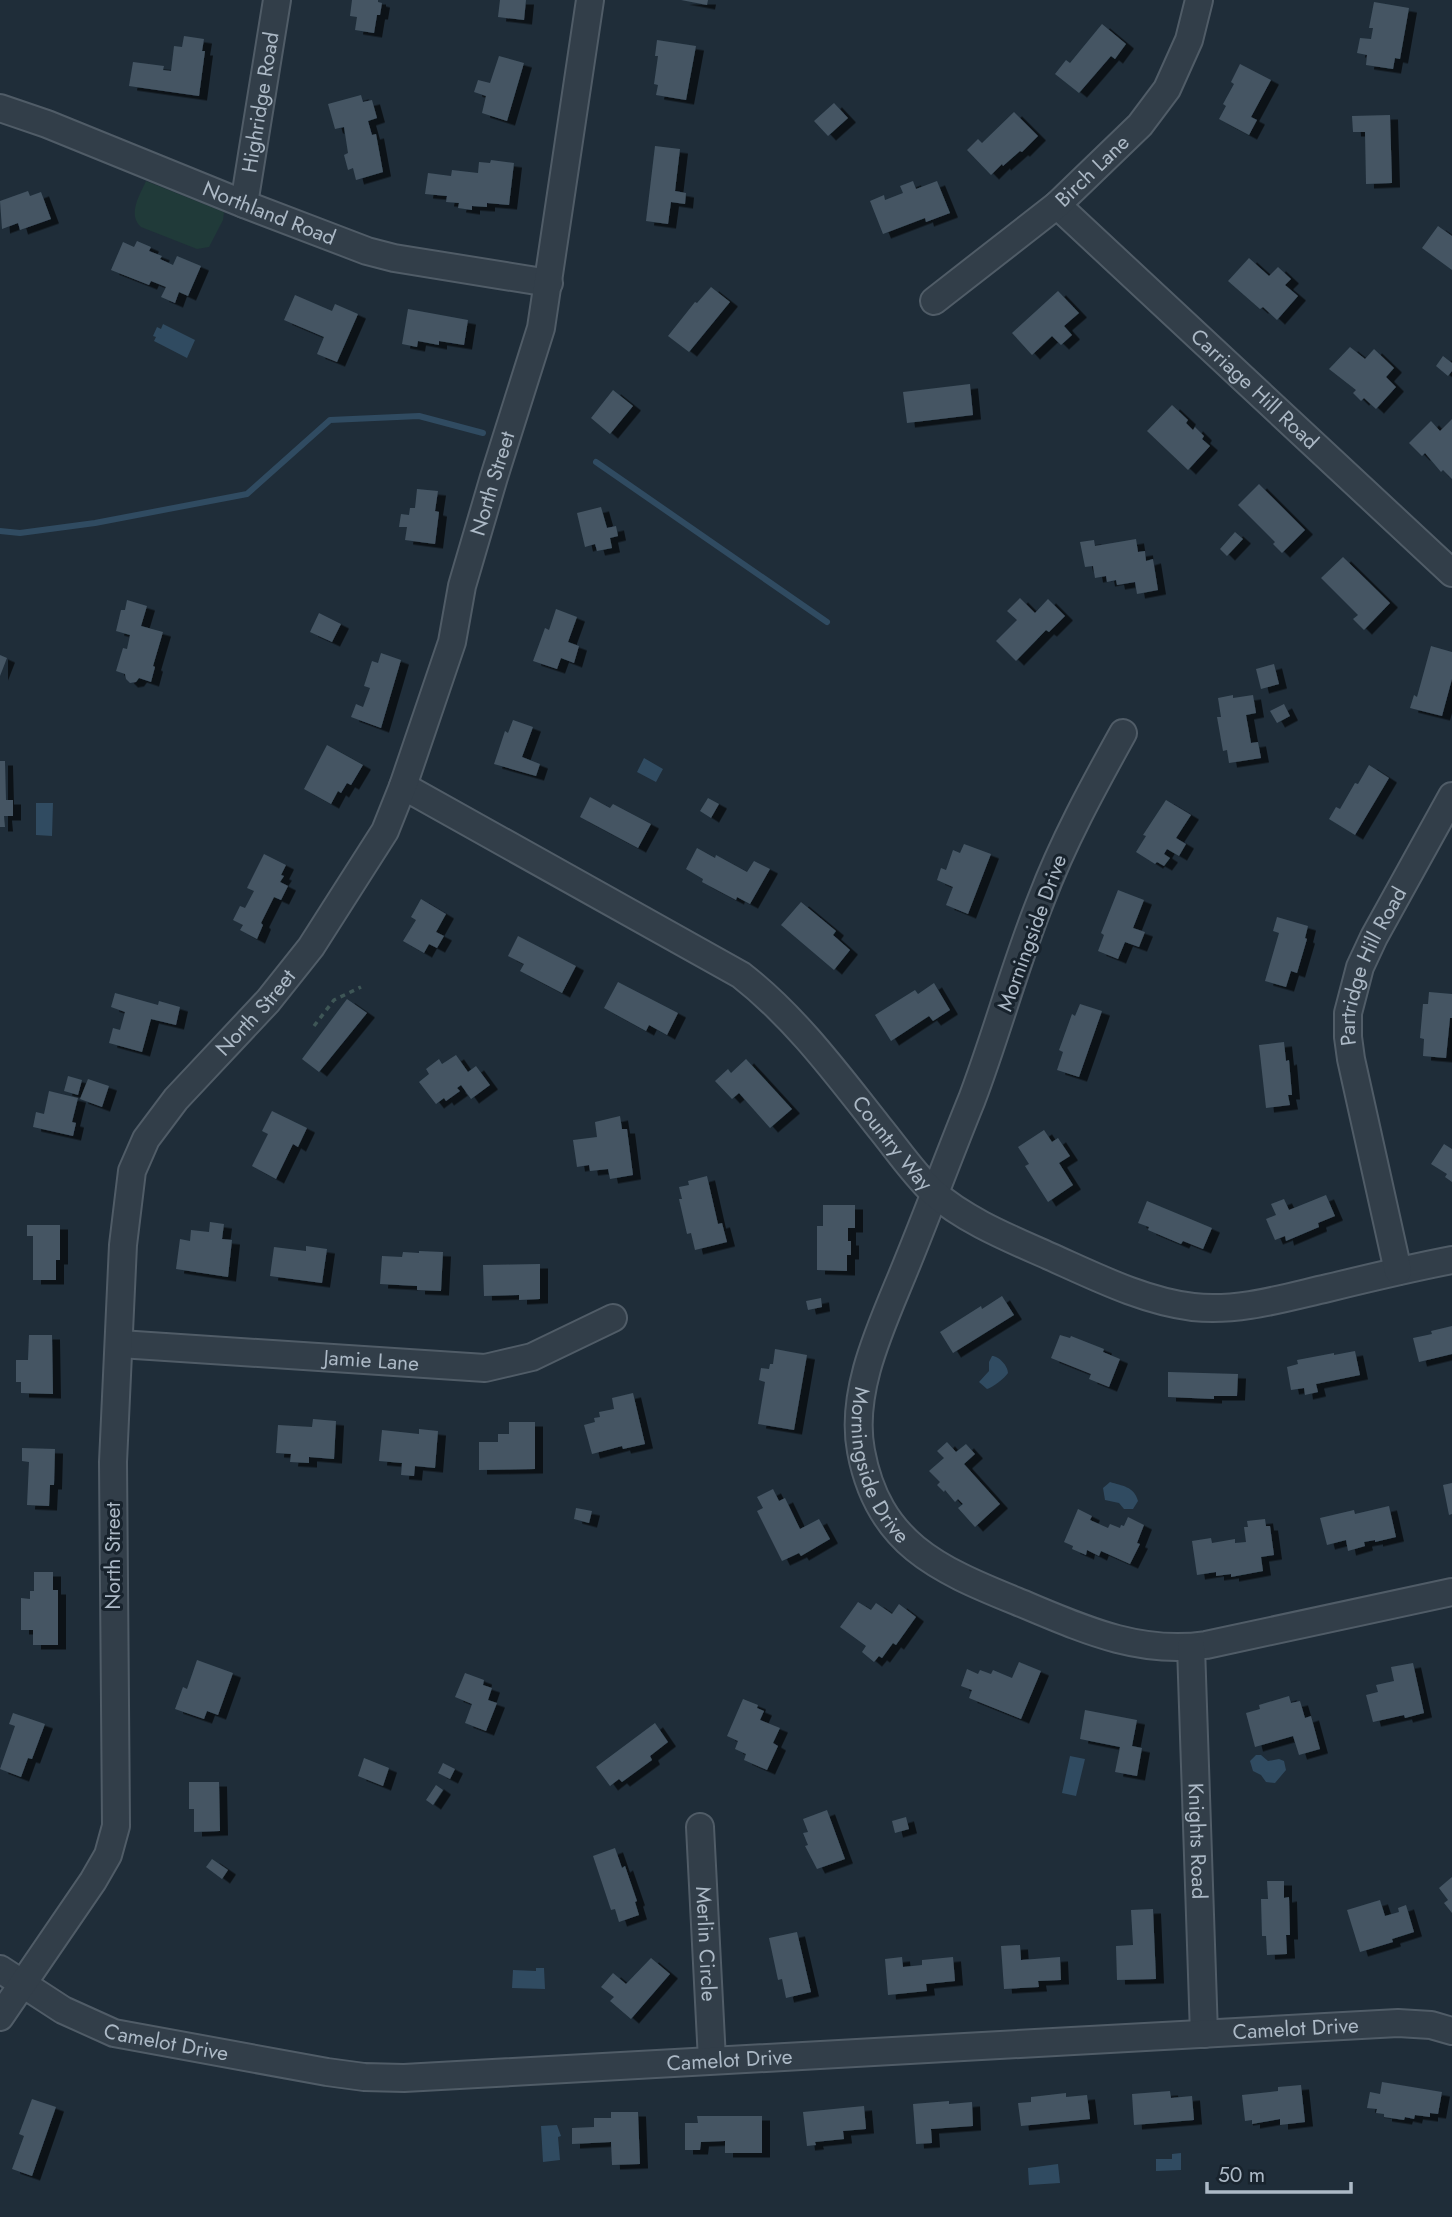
<svg xmlns="http://www.w3.org/2000/svg" width="1452" height="2217" font-family="Jost,sans-serif">
<style>
.green{fill:#203a39}
.water{fill:#304b61}
.lines{fill:none;stroke-linecap:round;stroke-linejoin:round}
.stream{stroke:#304b61;stroke-width:6}
.building{fill:#445563;filter:url(#shadow)}
.minor-casing{stroke:#505c67;stroke-width:30}
.path{stroke:#3e5656;stroke-width:3.5;stroke-dasharray:5 5;stroke-linecap:butt}
.minor{stroke:#323e49;stroke-width:26}
.labels{text-anchor:middle;dominant-baseline:central;stroke-width:6;stroke-linejoin:round;paint-order:stroke}
.street-label{font-size:21px;fill:#acb9c6;stroke:#18232d}
</style>
<defs>
<filter id="shadow"><feDropShadow dx="8" dy="4.5" stdDeviation="0" flood-color="#0009"/></filter>
</defs>
<rect width="100%" height="100%" fill="#1f2d39"/>
<path class="green" d="M146,181L224,212L223,220L209,247L197,249L141,227C127,214 140,195 146,181Z"/>
<path class="water" d="M163,324L195,340L187,358L154,341L156,337L153,336L157,327L161,329Z
M644,758L663,769L656,782L637,772Z
M36,803H53L52,836L36,835Z
M992,1356C999,1356 1008,1366 1008,1373C1005,1378 992,1388 987,1389L979,1382L989,1371V1362Z
M1110,1482C1122,1486 1134,1486 1138,1501L1133,1509H1124L1119,1503L1105,1500L1103,1488Z
M1256,1755H1261L1268,1761L1279,1759L1284,1761L1286,1770L1275,1783L1266,1782L1261,1775L1253,1771L1250,1761Z
M1070,1756L1085,1759L1076,1796L1062,1793Z
M536,1968H544L545,1989L512,1988L513,1970L536,1971Z
M557,2125L561,2136L558,2137L560,2160L543,2162L541,2126Z
M1181,2153V2170L1156,2171V2159H1172V2154Z
M1058,2164L1060,2183L1029,2185L1028,2168Z"/>
<g class="lines">
<path class="stream" d="M596,462L827,622
M0,531L20,533L95,523L247,494L330,420L419,416L483,433"/>
</g>
<path class="building" d="M352,0H378V2L382,3L380,15H377L374,33L355,30L357,17L350,16Z
M500,0H526L524,20L498,17Z
M681,0H708L707,5Z
M1374,2L1409,8L1400,59L1395,58L1393,69L1366,65L1367,55L1357,53L1360,38L1371,39L1373,28H1369Z
M1102,24L1126,44L1115,59L1111,56L1079,93L1055,74L1066,60L1070,63Z
M184,36L204,39L202,51H205L199,96L129,86L133,62L164,66L163,70L171,71L174,46L182,47Z
M657,40L696,46L686,100L656,95L658,85L654,84L658,56H655Z
M499,56L524,63L507,121L482,113L486,96L474,92L478,80L490,83Z
M1240,64L1271,80L1251,117L1257,120L1249,135L1219,119L1226,106L1223,104L1234,84L1231,82Z
M361,95L363,102L372,100L377,118L368,121L372,135L376,134L383,172L356,180L353,168L348,170L344,155L348,153L344,127L335,129L328,104Z
M834,103L848,118L828,136L814,121Z
M1014,112L1038,136L1022,152L1020,151L1003,166L1002,164L991,175L967,150L978,139L982,143Z
M1390,115L1392,183L1366,184L1365,132H1353L1352,116Z
M655,146L680,149L675,191L686,193L685,204L671,202L668,224L646,221Z
M491,160L514,163L509,205L487,203V207L472,206V210L458,208L459,203L446,202L447,196L425,194L428,173L451,176L452,170L478,173L479,162L490,163Z
M913,181L916,189L937,181L950,213L926,222L925,218L883,234L870,201L884,195L885,200L903,193L900,186Z
M28,191L30,196L41,192L51,219L20,230L18,223L2,229L0,201Z
M1438,226L1452,236V270L1422,248Z
M137,241L151,247L149,251L162,256L160,259L173,265L177,256L201,266L188,296L179,292L175,303L161,297L166,287L151,281L149,285L111,270L123,242L134,247Z
M1249,258L1269,276L1278,267L1291,279L1285,285L1298,296L1277,320L1263,307L1260,309L1228,281Z
M711,287L730,302L689,352L668,336L695,302L697,303Z
M1058,291L1079,313L1064,326L1072,335L1061,345L1052,336L1032,355L1012,333Z
M295,295L332,311L335,304L358,314L337,362L317,354L324,337L284,320Z
M408,309L468,320L464,345L439,341V345L418,341L417,347L402,344Z
M1350,347L1365,359L1374,349L1394,368L1386,377L1396,387L1376,409L1364,398L1361,401L1353,393L1356,390L1329,369Z
M1443,356L1452,363V371L1448,376L1436,366Z
M970,384L973,415L907,423L903,392Z
M613,390L633,406L610,434L591,418Z
M1172,405L1188,420L1186,423L1193,430L1195,427L1204,436L1202,439L1210,446L1188,470L1147,431Z
M1452,419V479L1443,470L1441,472L1425,453L1422,456L1409,443L1431,421L1440,431Z
M1259,484L1305,530L1282,553L1273,544L1275,542L1238,505Z
M417,489L438,491L435,511L439,512L435,544L405,540L407,527H399L401,514L409,515L410,508H415Z
M601,507L607,528L616,526L618,536L610,538L612,548L597,551L595,544L585,547L577,513Z
M1235,532L1243,539L1227,556L1220,549Z
M1136,539L1138,552L1145,551L1146,561L1153,559L1158,590L1137,594L1135,582L1117,585L1116,580L1107,582L1106,576L1095,578L1093,566L1085,567L1080,542L1094,540L1095,546Z
M1343,557L1390,603L1364,630L1353,619L1358,615L1321,578Z
M1020,598L1035,613L1048,599L1065,616L1049,632L1046,630L1016,661L996,641L1017,620L1007,611Z
M127,600L147,606L141,626L163,632L153,666L155,667L151,682L139,678L136,682L130,683L126,679L125,674L116,671L123,648L127,649L130,635L116,631L121,610H125Z
M556,609L577,617L568,642L579,646L574,663L561,658L557,669L533,661L545,628L549,630Z
M319,613L341,624L332,642L310,632Z
M1431,646L1452,652V679L1442,716L1410,708L1414,695L1417,697Z
M381,653L401,660L381,728L351,717L356,704L363,707L370,688L364,686L372,661L378,663Z
M0,655L7,658L0,676Z
M1274,664L1279,684L1261,689L1256,669Z
M1233,695V698L1253,695L1256,713L1246,715L1251,743L1258,742L1261,758L1229,763L1227,750L1223,751L1217,717H1221L1218,698Z
M1284,704L1290,716L1277,723L1270,711Z
M513,720L533,727L522,757L540,764L536,776L494,764L505,731L508,733Z
M327,745L363,765L351,785L347,783L341,793L338,791L331,804L304,789Z
M0,761H5L6,800H13V816H4L5,827H0Z
M1369,765L1389,778L1355,835L1329,819L1336,807L1340,809L1355,783L1358,784Z
M590,797L610,808L613,804L651,824L638,848L580,817Z
M708,798L719,804L711,818L700,811Z
M1166,800L1191,815L1176,838L1186,844L1179,856L1167,849L1164,854L1170,858L1164,866L1157,862L1155,864L1136,852L1146,836L1143,835Z
M964,844L991,854L968,914L946,905L953,887L937,880L941,868L946,870L953,850L960,853Z
M697,848L715,858L716,855L747,872L754,861L770,869L750,904L737,897L736,900L702,882L703,879L686,869Z
M264,854L286,865L281,875L284,876L280,882L288,886L281,900L274,897L261,923L263,925L257,939L240,930L243,925L233,920L240,906L245,908L254,891L247,888Z
M1118,890L1144,900L1133,928L1145,932L1139,947L1125,942L1118,959L1098,951L1104,935L1101,933Z
M421,899L446,914L436,932L444,936L437,948L429,944L424,953L403,941L416,920L411,917Z
M801,902L836,931L833,935L850,950L834,970L781,925Z
M1277,917L1308,926L1305,938L1307,939L1297,973L1291,971L1286,987L1265,981L1279,933L1273,931Z
M518,936L576,966L562,993L520,971L524,964L508,956Z
M618,982L678,1013L667,1035L649,1025L646,1031L604,1008Z
M934,983L950,1010L933,1021L929,1016L891,1041L875,1015L915,990L918,994Z
M1429,992L1452,994V1018H1450L1446,1058L1423,1056L1424,1039L1420,1038L1423,1004H1428Z
M115,993L158,1005L159,1001L180,1007L176,1025L151,1019L142,1052L109,1043L113,1028L120,1030L125,1012L111,1007Z
M347,999L367,1013L319,1072L302,1059Z
M1080,1004L1102,1011L1079,1077L1057,1070L1063,1052L1059,1050L1072,1014L1075,1016Z
M1284,1042L1286,1061L1289,1060L1292,1095H1288L1290,1105L1266,1108L1259,1045Z
M456,1055L468,1072L476,1066L490,1085L471,1099L461,1085L457,1088L460,1091L446,1101L444,1098L436,1104L419,1082L429,1074L426,1069L439,1059L442,1064Z
M746,1059L792,1109L770,1128L739,1093L732,1099L715,1081L728,1069L731,1073Z
M68,1076L82,1080L78,1095L64,1091Z
M88,1079L109,1086L102,1107L80,1099Z
M49,1091L78,1098L72,1122L76,1123L73,1136L33,1127L36,1112L44,1114Z
M272,1111L307,1128L298,1147L293,1144L276,1179L252,1166L268,1134L262,1131Z
M620,1116L622,1129H627L633,1175L610,1179L608,1169L590,1171L589,1165L577,1167L573,1140L597,1137L595,1122Z
M1044,1130L1052,1142L1058,1138L1070,1156L1059,1163L1073,1185L1048,1202L1025,1166L1029,1164L1018,1147Z
M1444,1144L1452,1149V1182L1445,1177L1447,1174L1431,1164Z
M707,1176L718,1224L722,1223L727,1242L695,1250L691,1233L687,1234L679,1199H682L679,1187L689,1185L688,1181Z
M1326,1195L1335,1216L1318,1223L1319,1227L1286,1241L1285,1236L1275,1240L1266,1219L1276,1215L1271,1204L1284,1199L1289,1210Z
M1147,1201L1212,1228L1203,1249L1183,1241L1181,1244L1148,1230L1149,1227L1138,1223Z
M823,1205H855V1228H848V1241H851V1255H847V1271L817,1270V1226H823Z
M210,1222L224,1224L222,1239L232,1240L228,1277L176,1269L180,1239L190,1241L191,1230L209,1232Z
M27,1225H60V1260H56V1280H33V1236H27Z
M306,1246L327,1249L322,1283L270,1276L274,1247L306,1251Z
M419,1251L443,1252L441,1291L417,1290V1286L380,1284L382,1256L402,1257L403,1252L419,1253Z
M540,1264V1299L519,1300V1295L484,1296L483,1265Z
M1002,1296L1014,1315L953,1353L940,1332L981,1306L982,1309Z
M821,1298L822,1307L808,1310L806,1301Z
M1452,1326V1354L1419,1362L1413,1338L1432,1334L1431,1331Z
M29,1335H52L53,1394L21,1393V1382H16V1360H28Z
M1060,1335L1070,1338L1071,1336L1104,1349L1103,1352L1120,1359L1109,1387L1089,1379L1091,1374L1051,1358Z
M775,1349L807,1355L794,1430L758,1424L765,1382L759,1380L761,1368L769,1369L770,1364H773Z
M1355,1351L1360,1375L1316,1384L1318,1392L1305,1395L1304,1388L1291,1390L1287,1367L1298,1364L1297,1360L1334,1353V1355Z
M1168,1372L1238,1374L1237,1396H1214V1399L1168,1397Z
M633,1393L645,1444L623,1449L622,1446L592,1454L584,1425L595,1422L594,1418L600,1417L599,1412L614,1409L612,1398Z
M313,1419L336,1421L334,1459L309,1457V1463L290,1462L291,1454L276,1453L278,1425L312,1427Z
M509,1422H535V1469L479,1470V1442H498V1434H509Z
M419,1429L438,1431L435,1468L415,1466L414,1476L401,1475L402,1463L379,1461L382,1430L419,1434Z
M947,1442L956,1452L966,1444L975,1454L964,1464L1000,1504L975,1527L958,1508L963,1504L958,1499L955,1502L945,1490L944,1492L937,1485L940,1482L929,1471L944,1458L937,1451Z
M22,1448L55,1449L54,1485H50L49,1506L27,1505L29,1462L22,1461Z
M1452,1483V1514L1449,1515L1443,1485Z
M773,1489L779,1501L785,1498L800,1529L819,1519L830,1539L801,1556L799,1553L782,1561L757,1511L763,1508L757,1497Z
M1389,1506L1396,1537L1375,1542V1540L1364,1542L1365,1546L1348,1551L1346,1540L1327,1545L1320,1518L1354,1510L1355,1514Z
M576,1508L592,1511L589,1523L574,1519Z
M1078,1509L1092,1516L1090,1520L1108,1528L1110,1524L1120,1528L1121,1525L1124,1526L1128,1517L1144,1525L1137,1543L1140,1544L1130,1564L1101,1551L1099,1556L1087,1550L1086,1555L1072,1549L1073,1546L1064,1542Z
M1265,1519L1266,1526H1270L1274,1555L1261,1557L1263,1571L1231,1577V1574L1216,1576V1572L1197,1575L1192,1541L1211,1538L1212,1543L1235,1539V1543L1246,1542L1244,1527H1248L1247,1521Z
M34,1572H53V1590H58V1645H33V1630H21V1598L30,1599V1591H34Z
M858,1602L871,1610L876,1603L892,1614L899,1604L916,1617L896,1645L893,1643L882,1658L879,1656L874,1662L862,1652L866,1646L840,1627Z
M197,1660L233,1673L218,1715L207,1711L204,1719L175,1709L183,1687L187,1689Z
M1019,1662L1041,1671L1021,1719L969,1698L972,1690L961,1686L967,1669L978,1674L980,1670L991,1674L993,1670L1012,1678Z
M1413,1663L1424,1713L1405,1718L1404,1715L1373,1722L1366,1695L1378,1692L1376,1685L1394,1681L1391,1667Z
M465,1673L484,1680L483,1685L492,1688L488,1700L497,1703L486,1731L465,1723L472,1704L455,1697Z
M1289,1696L1291,1703L1300,1701L1305,1718L1311,1716L1320,1749L1299,1755L1293,1736L1255,1747L1246,1713L1260,1709L1259,1705Z
M743,1699L758,1705L757,1708L764,1711L760,1720L780,1728L773,1743L778,1746L767,1770L744,1760L746,1754L735,1749L738,1741L727,1736Z
M1085,1710L1137,1720L1132,1746L1142,1748L1137,1776L1115,1772L1120,1747L1080,1739Z
M13,1713L45,1724L32,1759L28,1758L21,1777L0,1769L15,1726L9,1724Z
M655,1723L668,1742L650,1756L652,1760L622,1782L619,1779L610,1786L596,1767Z
M364,1758L389,1768L383,1786L358,1776Z
M443,1763L455,1769L450,1779L438,1773Z
M189,1782H219L220,1831L194,1832V1809H189Z
M436,1785L443,1790L433,1805L426,1800Z
M827,1810L845,1859L817,1869L805,1846L808,1845L803,1833L808,1832L803,1819Z
M906,1817L909,1829L895,1833L892,1821Z
M615,1848L622,1868L625,1866L637,1901L635,1902L639,1915L619,1922L615,1909L611,1910L593,1856Z
M212,1859L228,1870L222,1879L206,1867Z
M1452,1877V1913L1444,1903L1448,1900L1439,1888Z
M1267,1881H1284V1898L1289,1897L1290,1935H1286L1287,1954L1267,1955L1266,1936H1262L1261,1899H1268Z
M1380,1900L1385,1916L1399,1912L1398,1908L1406,1905L1414,1932L1392,1939L1393,1942L1360,1952L1347,1910Z
M1153,1909L1156,1979L1117,1980L1116,1946L1133,1945L1131,1910Z
M797,1932L811,1992L786,1998L782,1979L778,1980L769,1938Z
M1020,1945L1021,1960L1060,1957L1061,1980L1038,1981L1039,1987L1004,1989L1001,1946Z
M902,1957L903,1967L922,1965V1960L953,1957L955,1981L926,1984L927,1991L888,1995L885,1959Z
M651,1958L670,1974L631,2019L610,2001L614,1997L601,1987L613,1973L626,1984Z
M1382,2082L1442,2092L1438,2114L1430,2113V2117L1415,2115L1414,2119L1405,2117L1404,2120L1384,2117V2114L1376,2113L1377,2109L1367,2108L1370,2092L1380,2094Z
M1301,2085L1305,2122L1280,2125V2119L1252,2124V2120L1245,2121L1242,2095L1278,2091V2087Z
M1170,2091L1171,2098L1192,2096L1194,2120L1134,2125L1132,2094Z
M1066,2093V2097L1087,2095L1090,2119L1021,2126L1018,2103L1031,2102V2097Z
M32,2099L56,2107L32,2176L12,2169L24,2136L19,2134Z
M949,2101V2104L972,2102L973,2126L931,2129L932,2143L916,2144L913,2104Z
M864,2106L866,2129L843,2131L844,2139L815,2142L816,2145L807,2146L803,2112Z
M611,2112H638L640,2164L612,2165L611,2142L572,2144V2128L594,2127V2118H611Z
M697,2116H762V2153H725V2141L701,2142L700,2150H685V2123H698Z"/>
<g class="lines">
<defs>
<g id="minor">
<path id="s1" d="M0,108L47,124L244,204L367,251L394,258L549,283"/>
<path id="s2" d="M244,204L277,0"/>
<path id="s3" d="M1057,205L1452,573"/>
<path id="s4" d="M934,301L1057,205L1140,125L1167,89L1189,40L1199,0"/>
<path id="s5" d="M1123,733C1093,787 1063,842 1041,900C1015,965 997,1033 972,1099C950,1153 930,1207 908,1261C885,1319 849,1388 861,1451C878,1543 937,1569 1016,1601C1079,1627 1136,1655 1206,1645L1452,1592"/>
<path id="s6" d="M403,786L741,975C796,1018 837,1074 879,1127C897,1149 913,1173 933,1192C964,1220 1011,1239 1049,1256C1094,1276 1143,1301 1193,1307C1239,1312 1284,1298 1328,1288C1369,1278 1410,1268 1452,1260"/>
<path id="s7" d="M1398,1271L1351,1059L1348,1037V1013L1360,967L1374,937L1452,796"/>
<path id="s8" d="M120,1344L485,1368L532,1357L613,1318"/>
<path id="s9" d="M1191,1647L1204,2034"/>
<path id="s10" d="M700,1827L712,2060"/>
<path id="s11" d="M0,1969L63,2010L114,2033L327,2072L364,2077L404,2078L1398,2023L1431,2025L1452,2031"/>
<path id="s12" d="M0,2017L93,1881L108,1855L116,1826L113,1462L123,1245L132,1171L146,1139L176,1099L268,1001L311,947L385,831L403,786L452,642L462,586L494,477L541,328L590,0"/>
</g>
</defs>
<use href="#minor" class="minor-casing"/>
<path class="path" d="M314,1026L334,1000L361,987"/>
<use href="#minor" class="minor"/>
</g>
<g class="labels">
<g class="street-label">
<text stroke="none"><textPath href="#s2" startOffset="103">Highridge Road</textPath></text>
<text stroke="none"><textPath href="#s4" startOffset="205">Birch Lane</textPath></text>
<text stroke="none"><textPath href="#s1" startOffset="289">Northland Road</textPath></text>
<text stroke="none"><textPath href="#s3" startOffset="270">Carriage Hill Road</textPath></text>
<text stroke="none"><textPath href="#s12" startOffset="1671">North Street</textPath></text>
<text transform="translate(1032 933) rotate(-70)">Morningside Drive</text>
<text stroke="none"><textPath href="#s7" startOffset="315">Partridge Hill Road</textPath></text>
<text stroke="none"><textPath href="#s12" startOffset="1083">North Street</textPath></text>
<text stroke="none"><textPath href="#s6" startOffset="614">Country Way</textPath></text>
<text stroke="none"><textPath href="#s8" startOffset="252">Jamie Lane</textPath></text>
<text stroke="none"><textPath href="#s5" startOffset="788">Morningside Drive</textPath></text>
<text transform="translate(113 1556) rotate(-90)">North Street</text>
<text stroke="none"><textPath href="#s9" startOffset="194">Knights Road</textPath></text>
<text stroke="none"><textPath href="#s10" startOffset="117">Merlin Circle</textPath></text>
<text stroke="none"><textPath href="#s11" startOffset="1318">Camelot Drive</textPath></text>
<text stroke="none"><textPath href="#s11" startOffset="184">Camelot Drive</textPath></text>
<text stroke="none"><textPath href="#s11" startOffset="751">Camelot Drive</textPath></text>
</g>
</g>
<path d="M1207 2182v10h144v-10" fill="none" stroke="#acb9c6" stroke-width="3.5"/>
<text x="1218" y="2182" font-size="21" fill="#acb9c6" stroke="#18232d" stroke-width="5" paint-order="stroke">50 m</text>
</svg>
